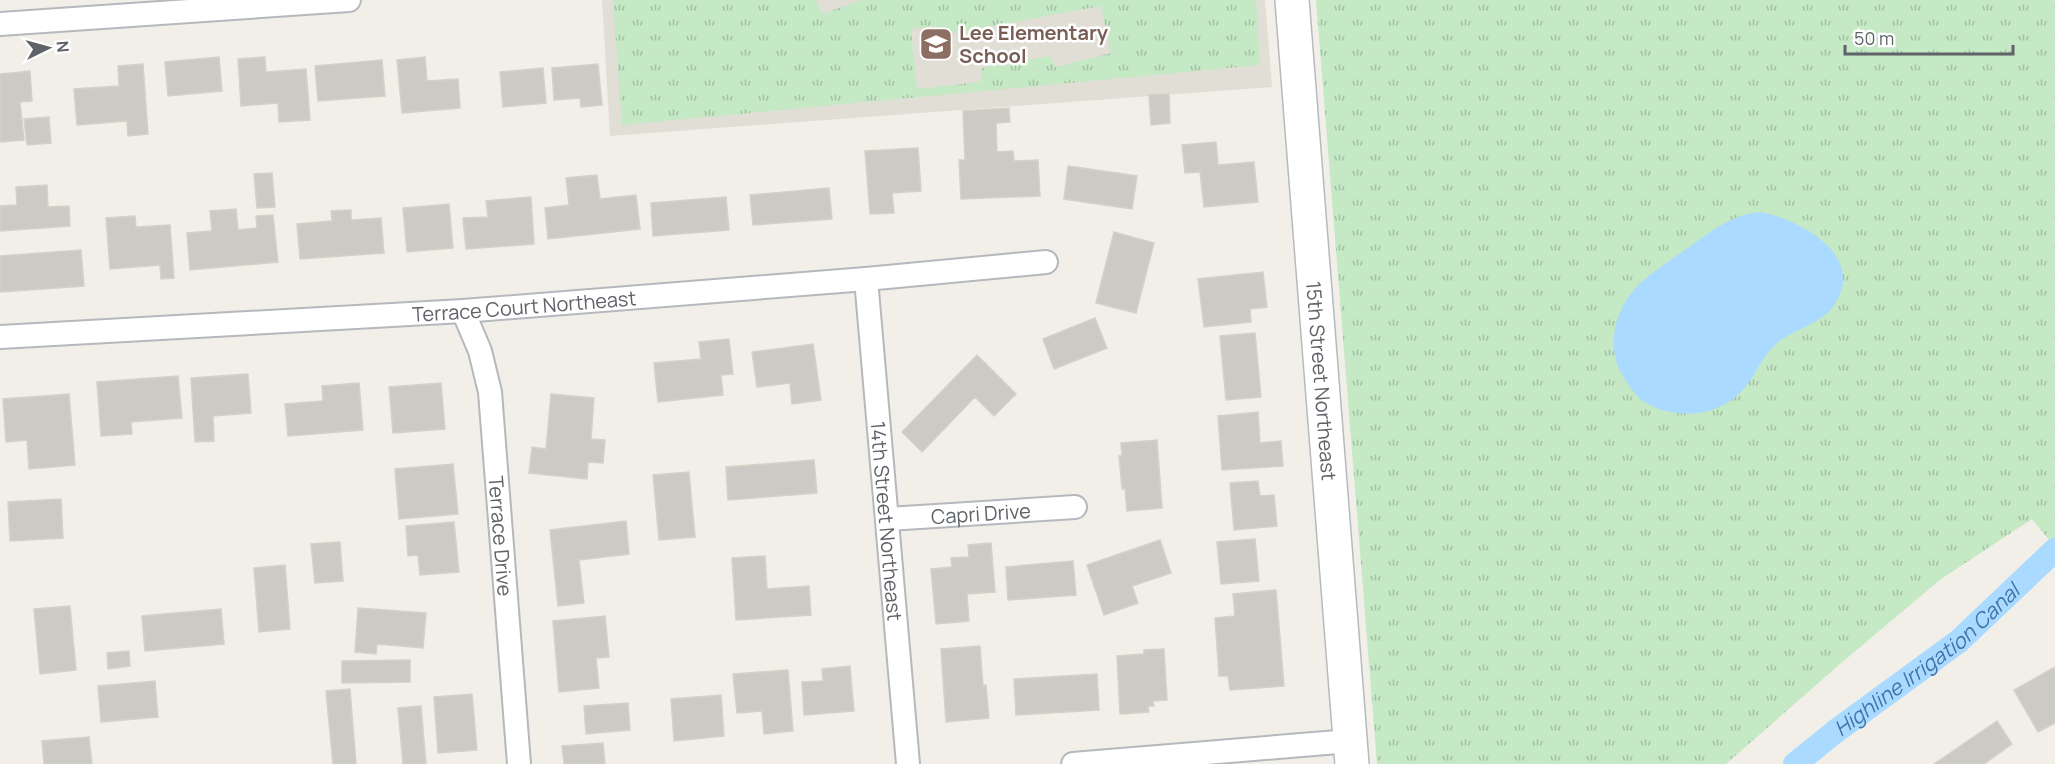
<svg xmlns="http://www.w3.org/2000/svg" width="2055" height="764" font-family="Manrope,sans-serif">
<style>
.education{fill:#e1ded6}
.grass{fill:url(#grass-tufts);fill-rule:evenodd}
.water{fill:#aadaff}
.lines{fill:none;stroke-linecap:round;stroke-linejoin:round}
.canal{stroke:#aadaff;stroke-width:24}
.building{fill:#cccac5;stroke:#d6d1c6;stroke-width:1.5}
.street-casing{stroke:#b5b8bc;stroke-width:26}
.secondary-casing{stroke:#b6babf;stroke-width:36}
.street{stroke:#fff;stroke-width:22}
.secondary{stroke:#fff;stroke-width:33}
.labels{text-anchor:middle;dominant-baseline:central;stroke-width:5;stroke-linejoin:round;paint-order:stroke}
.education-label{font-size:20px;font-weight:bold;fill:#785e54;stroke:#fff;text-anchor:start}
.street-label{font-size:20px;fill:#5f6368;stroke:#fff}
.water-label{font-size:21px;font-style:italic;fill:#4174aa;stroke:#fff}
</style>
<defs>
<pattern id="grass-tufts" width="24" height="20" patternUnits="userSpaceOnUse" patternTransform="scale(1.5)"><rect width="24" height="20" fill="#c5e8c5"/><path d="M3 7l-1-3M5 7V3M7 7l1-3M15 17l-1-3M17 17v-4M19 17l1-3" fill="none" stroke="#a3c0a4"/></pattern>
</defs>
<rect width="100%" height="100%" fill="#f1efe8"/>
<path class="education" d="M602,0H1265L1272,87L610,136Z"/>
<path class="grass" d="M613,0H816L822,14L862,0H1256L1260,65L622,125ZM1101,6L1111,53L1055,67L1050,56L982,68L980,82L917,89L911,29L934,26L955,33Z
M1316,0H2055V547L2032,519L1941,579L1840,664L1726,764H1377Z"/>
<path class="water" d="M1760,212C1801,220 1870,257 1832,308C1817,326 1792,329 1775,345C1763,356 1756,373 1746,386C1723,416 1681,421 1648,404C1637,399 1631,388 1624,378C1606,351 1613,314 1634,290C1650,272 1673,259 1692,245C1715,229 1731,215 1760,212Z"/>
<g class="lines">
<path class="canal" id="s1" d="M1795,764L1836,731L1959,641L2055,550"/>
</g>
<path class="building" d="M219,57L222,91L168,96L165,62Z
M265,57L266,72L306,69L310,120L279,122L278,103L241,106L238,59Z
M425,57L427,81L458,79L460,108L402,113L397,60Z
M382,60L385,96L318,101L315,66Z
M143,64L148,134L128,136L127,121L77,125L74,89L119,86L118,66Z
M598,64L602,105L581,107L580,98L554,100L552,68Z
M543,68L546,103L503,107L500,72Z
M30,71L32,101L20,102L24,140L0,142V74Z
M1169,94L1170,123L1151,125L1149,95Z
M1009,108L1010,122L996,123L997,152L1013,151L1014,161L1038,160L1040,196L961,199L959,160H965L963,111Z
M49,117L51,143L27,145L24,119Z
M1216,142L1218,165L1254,162L1258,202L1204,207L1200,172L1185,173L1182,145Z
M918,148L921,191L892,193L894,213L870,214L865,151Z
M1068,166L1137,176L1132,209L1064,199Z
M272,173L275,207L257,208L254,174Z
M597,175L600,199L636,195L640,229L548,239L545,208L569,205L566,178Z
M47,185L48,207L69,206L70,226L0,231V206L17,205L16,187Z
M829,188L832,219L753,225L750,195Z
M531,197L534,244L466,249L463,218L488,217L486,201Z
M726,197L729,230L653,236L651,203Z
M449,204L453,248L407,252L403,208Z
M236,209L238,230L257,228L256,216L273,215L278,262L190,270L187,233L212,231L210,211Z
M351,210V220L381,218L384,253L300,259L297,224L332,221L331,211Z
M135,216L136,227L170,225L174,278L161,279L160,265L110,269L106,218Z
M1114,232L1154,243L1136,313L1096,303Z
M81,250L84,286L0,292V256Z
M1263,272L1267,307L1250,309L1251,322L1204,327L1198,279Z
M1095,318L1107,348L1054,369L1043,339Z
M1255,333L1261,397L1226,400L1220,336Z
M729,339L733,374L721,375L723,395L658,402L654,363L701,359L699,342Z
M813,344L821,400L792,404L790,383L757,387L752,352Z
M977,355L1016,394L994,416L975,397L922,452L902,432Z
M248,374L251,413L213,416L214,441L195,442L191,378Z
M178,376L182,418L131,422L132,434L101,436L97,382Z
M359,383L363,430L288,436L285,404L323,401L322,386Z
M441,383L445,429L393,433L389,387Z
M69,394L75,465L29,469L27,440L6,442L3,399Z
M551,394L594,398L591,439L605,440L603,463L588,462L587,479L529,473L532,447L546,449Z
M1258,412L1260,443L1281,441L1283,466L1222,470L1218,416Z
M1157,440L1162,508L1127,511L1125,489H1122L1119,456L1122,455L1121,443Z
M814,460L817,493L728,500L726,467Z
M453,464L458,514L399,519L395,469Z
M689,472L695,537L659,540L653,475Z
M1258,481L1260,496L1274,495L1277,526L1234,530L1230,483Z
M61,499L63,538L10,541L8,502Z
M626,521L629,554L579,560L584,603L558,606L550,530Z
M454,522L459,572L420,575L418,555L408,556L406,526Z
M1255,539L1259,581L1221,584L1217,542Z
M1160,540L1171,573L1132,586L1138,603L1104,615L1087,565Z
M340,542L343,581L315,583L311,544Z
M991,543L995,592L967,594L969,621L936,624L931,569L952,567L951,558L969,557L968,545Z
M765,556L767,589L809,586L811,615L736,620L732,558Z
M1073,561L1076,595L1008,600L1006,567Z
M285,565L290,629L259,632L254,568Z
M1276,590L1284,686L1230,690L1228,676H1219L1215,618L1235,616L1233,594Z
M70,606L76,670L40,674L34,609Z
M358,608L426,613L423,648L377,644L376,654L355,652Z
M221,609L224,644L145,651L142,616Z
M605,616L609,657L596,658L599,688L559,692L553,621Z
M980,646L983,686L986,685L989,718L946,722L941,649Z
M1164,649L1167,700L1153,701L1154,706H1148L1149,712L1120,714L1117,656L1144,654V650Z
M129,651L130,666L108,669L107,653Z
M410,660V682L342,683V661Z
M850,666L854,711L804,715L802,682L823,681L822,669Z
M2055,667V723L2038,732L2014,690Z
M788,670L793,731L764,734L762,711L737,713L733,674Z
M1097,674L1099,710L1016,715L1014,679Z
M155,681L158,717L101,722L98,686Z
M350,689L356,764H333L326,691Z
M472,694L477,750L438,753L434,697Z
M721,695L724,736L674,741L671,699Z
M628,703L630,730L586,734L584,706Z
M421,706L426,764H403L398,708Z
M1997,721L2012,744L1984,764H1934Z
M89,737L92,764H44L42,741Z
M603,743L605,764H564L562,746Z"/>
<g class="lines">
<defs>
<g id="street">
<path d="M0,24L349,0"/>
<path id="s2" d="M866,279L908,764"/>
<path id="s3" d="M463,311L480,351L490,392L519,764"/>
<path id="s4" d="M0,337L463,311L866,279L1046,262"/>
<path id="s5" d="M888,519L1075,507"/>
<path d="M1073,764L1350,741"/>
</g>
<g id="secondary">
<path id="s6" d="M1292,0L1352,764"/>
</g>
</defs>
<use href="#street" class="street-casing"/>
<use href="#secondary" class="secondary-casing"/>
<use href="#street" class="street"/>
<use href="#secondary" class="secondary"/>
</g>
<defs>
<symbol id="school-square" viewBox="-11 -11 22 22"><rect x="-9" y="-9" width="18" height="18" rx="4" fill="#8d6e63" stroke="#fff"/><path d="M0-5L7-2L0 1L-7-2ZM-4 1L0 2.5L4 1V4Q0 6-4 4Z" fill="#fff"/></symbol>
</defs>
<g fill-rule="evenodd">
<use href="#school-square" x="917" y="25" width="38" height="38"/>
</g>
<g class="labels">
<g class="education-label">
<text x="959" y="32">Lee Elementary<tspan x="959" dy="23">School</tspan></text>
</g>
<g class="street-label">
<text stroke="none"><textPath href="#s4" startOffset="525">Terrace Court Northeast</textPath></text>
<text stroke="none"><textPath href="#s6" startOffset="382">15th Street Northeast</textPath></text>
<text stroke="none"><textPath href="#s5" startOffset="93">Capri Drive</textPath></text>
<text stroke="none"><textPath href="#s2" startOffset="243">14th Street Northeast</textPath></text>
<text stroke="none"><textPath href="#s3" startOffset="230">Terrace Drive</textPath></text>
</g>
<g class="water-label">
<text stroke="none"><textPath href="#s1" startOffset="168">Highline Irrigation Canal</textPath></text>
</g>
</g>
<g transform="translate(48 48) rotate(85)" stroke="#ffffff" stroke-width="4.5" paint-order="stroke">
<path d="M0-4.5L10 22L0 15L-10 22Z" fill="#5f6368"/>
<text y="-9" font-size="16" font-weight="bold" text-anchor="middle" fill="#5f6368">N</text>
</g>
<path d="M1845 45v9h168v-9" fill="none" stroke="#5f6368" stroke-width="3"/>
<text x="1854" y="45" font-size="18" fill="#5f6368" stroke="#ffffff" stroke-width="4.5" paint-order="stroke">50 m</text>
</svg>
